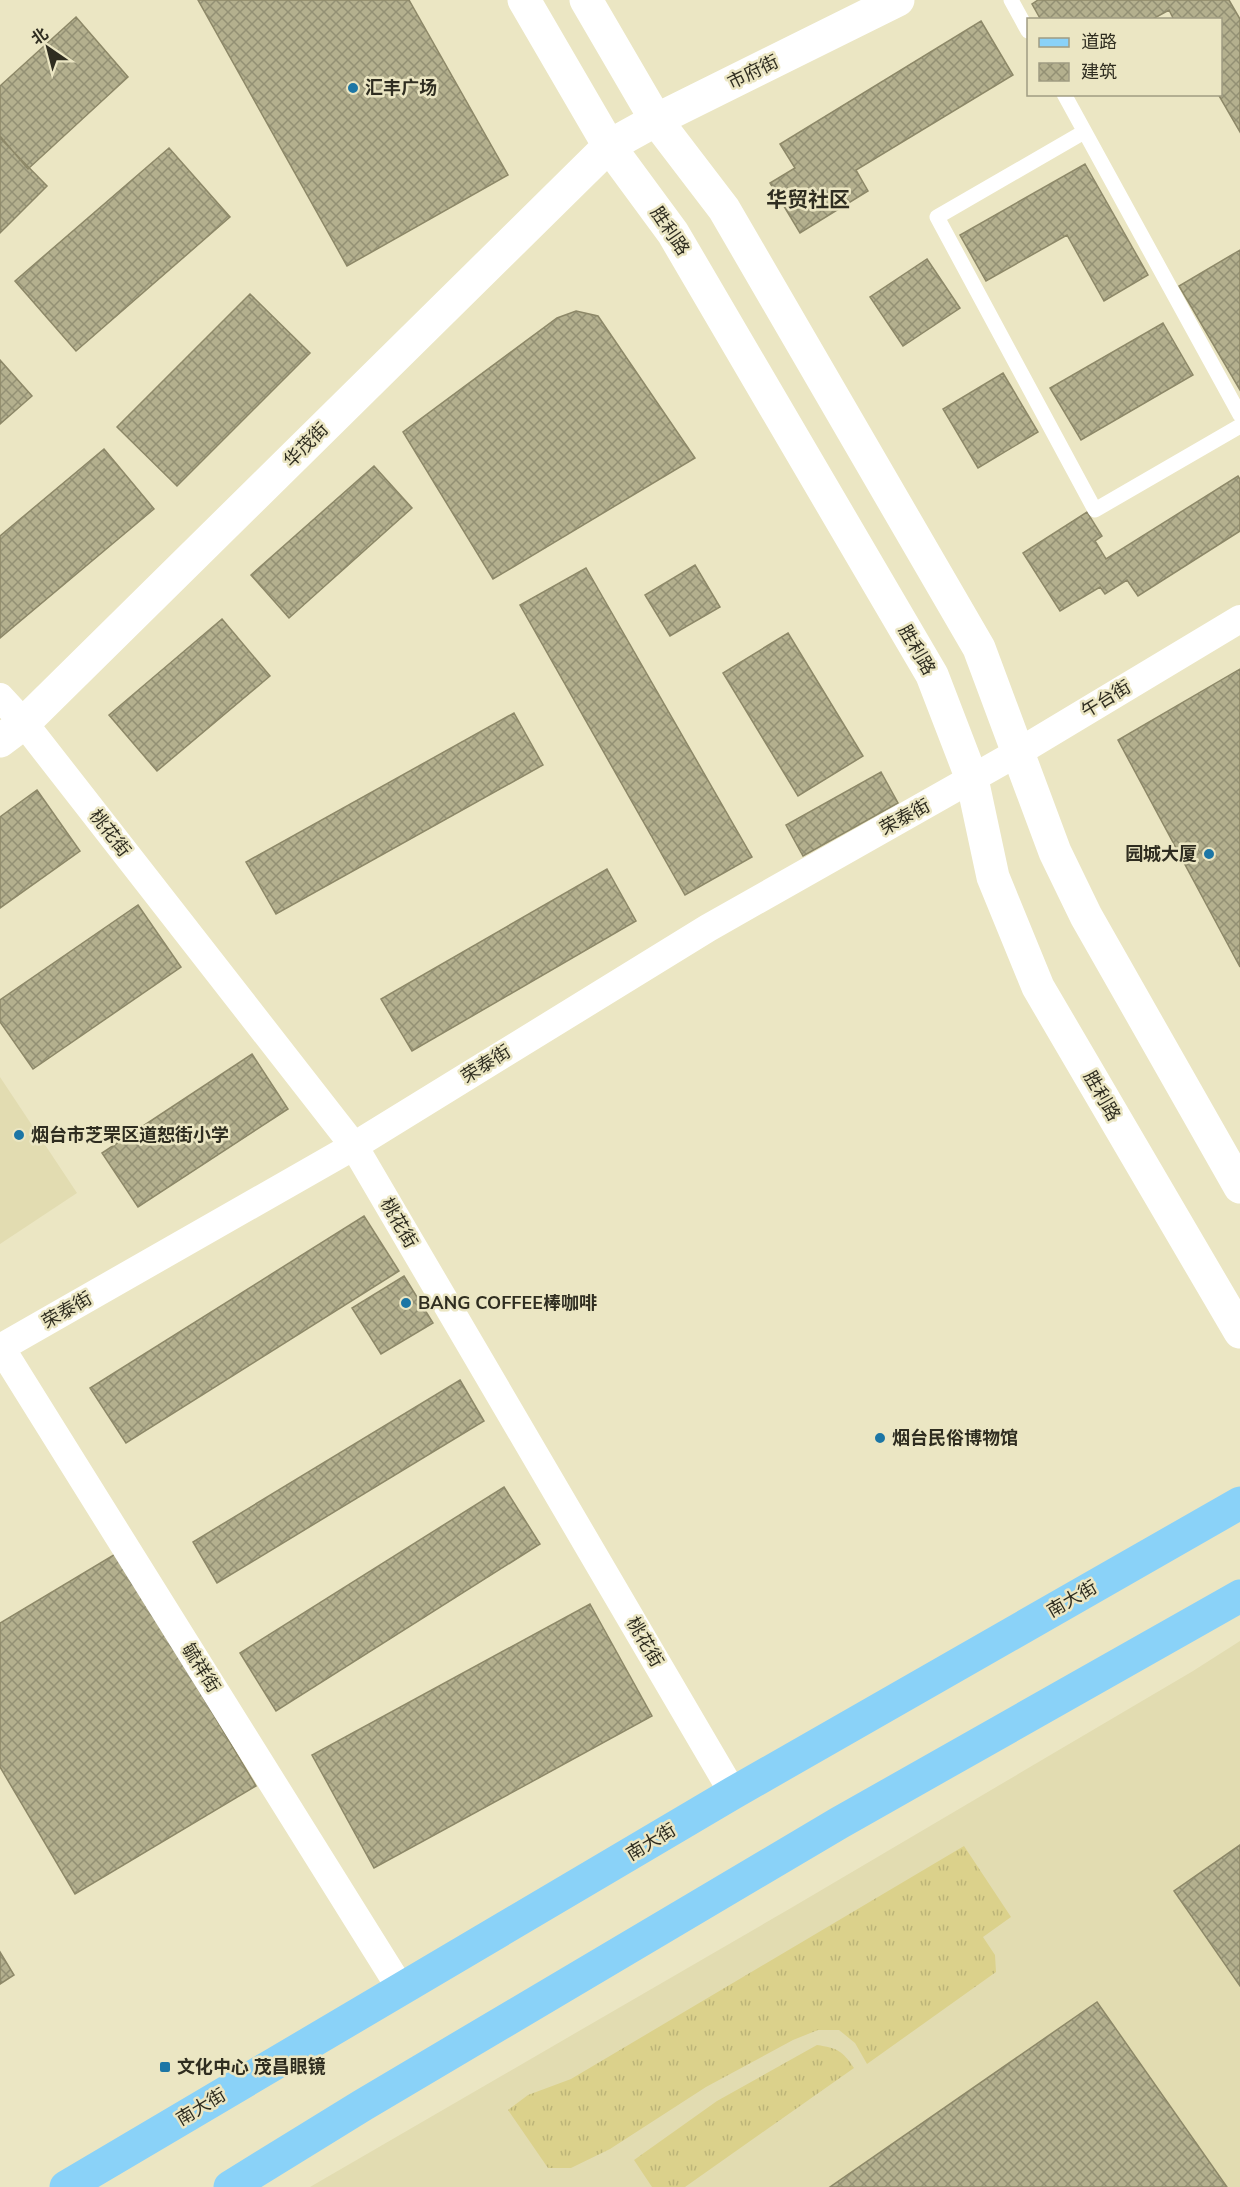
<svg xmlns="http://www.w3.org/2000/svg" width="1240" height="2187" font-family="'Nunito Sans','Noto Sans SC',sans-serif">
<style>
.built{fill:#e2dcb1}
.grass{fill:url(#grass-tufts)}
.building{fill:url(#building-cross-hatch);stroke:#8d8868;stroke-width:1.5}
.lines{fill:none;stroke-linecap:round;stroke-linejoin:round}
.lane{stroke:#fff;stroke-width:15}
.street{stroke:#fff;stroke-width:28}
.secondary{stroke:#fff;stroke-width:33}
.primary{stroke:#8ad2f8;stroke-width:33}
.poi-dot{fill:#1c76a5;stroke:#ebe6c3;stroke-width:2}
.labels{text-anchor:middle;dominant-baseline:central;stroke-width:5;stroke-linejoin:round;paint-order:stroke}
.street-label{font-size:18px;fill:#2f2d20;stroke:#ebe6c3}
.poi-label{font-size:18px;font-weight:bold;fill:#2f2d20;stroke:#ebe6c3;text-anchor:start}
.quarter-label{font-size:21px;font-weight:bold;fill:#2f2d20;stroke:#ebe6c3}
</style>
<defs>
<pattern id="grass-tufts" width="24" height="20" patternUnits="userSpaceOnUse" patternTransform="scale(1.5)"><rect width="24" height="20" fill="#dbd18b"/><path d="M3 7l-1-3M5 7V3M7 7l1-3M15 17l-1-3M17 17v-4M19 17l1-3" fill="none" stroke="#bcb478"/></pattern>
<pattern id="building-cross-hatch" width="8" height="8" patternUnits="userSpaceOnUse" patternTransform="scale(1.5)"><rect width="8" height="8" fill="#b4b08e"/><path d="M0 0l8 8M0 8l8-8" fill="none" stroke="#939074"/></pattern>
</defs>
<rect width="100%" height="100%" fill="#ebe6c3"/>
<path class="built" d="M0,1077L77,1193L0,1244Z
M1240,1641V2187H310L791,1908L1193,1671Z"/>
<path class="grass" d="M964,1846L1011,1917L983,1937L995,1955L996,1972L867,2064L855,2043L839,2030H818L793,2040L706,2087L610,2149L571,2168H548L508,2110L528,2095L571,2079Z
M817,2045C837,2048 843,2051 854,2068L685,2187H652L634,2160L717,2101Z"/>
<path class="building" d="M198,0H409L508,175L347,266Z
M1038,0H1229L1240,19V132L1218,94H1220V20H1174L1169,10L1151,20H1041L1032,4Z
M76,17L128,77L28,169L0,136V86Z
M981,21L1013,75L856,170L868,191L800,233L770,183L795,168L780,144Z
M0,138L47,186L0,233Z
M169,148L230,217L76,351L15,281Z
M1085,164L1148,275L1104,301L1067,235L986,281L960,235Z
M1240,250V390L1179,286Z
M927,259L960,308L903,346L870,297Z
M250,294L310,353L177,486L117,427Z
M576,311L598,316L695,458L493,579L403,432L557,318Z
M1163,323L1193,375L1081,440L1050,388Z
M0,360L32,396L0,424Z
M1003,373L1038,432L978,468L943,409Z
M104,449L154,509L0,638V536Z
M374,466L412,508L289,618L251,575Z
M1238,476L1240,479V531L1138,596L1127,580L1105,594L1100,587L1060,611L1023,553L1087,512L1102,536L1095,541L1106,559Z
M695,565L720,607L670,636L645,595Z
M586,568L752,857L685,895L520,605Z
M222,619L270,676L157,771L109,715Z
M788,633L863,756L798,796L723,673Z
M1240,669V967L1118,740Z
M514,713L543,765L276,914L246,862Z
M881,772L898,803L803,856L786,825Z
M37,790L80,851L0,908V817Z
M607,869L636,921L412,1051L381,999Z
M138,905L181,967L33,1069L0,1022V1000Z
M252,1054L288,1109L138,1207L102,1153Z
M364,1216L399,1271L126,1443L90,1388Z
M404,1276L433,1323L381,1354L352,1308Z
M460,1380L484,1421L217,1583L193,1542Z
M504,1487L540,1544L276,1711L240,1653Z
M117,1553L256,1786L75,1894L0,1767V1623Z
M590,1604L652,1716L374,1868L312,1755Z
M1240,1845V1986L1174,1891Z
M0,1952L14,1975L0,1984Z
M1097,2002L1227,2187H830Z"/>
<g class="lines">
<path class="lane" d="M1011,0L1028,31
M1064,94L1240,415
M1084,132L937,217L1095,510L1240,426"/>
<path class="street" d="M0,697L24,723L354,1146L733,1793
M0,1348L354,1146L708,928L1017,753L1240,619
M1,1348L401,1989"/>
<path class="secondary" d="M524,0L609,146L673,233L932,675L972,779L993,877L1038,987L1240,1332
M586,0L656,120L724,209L979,648L1055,852L1086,916L1240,1187
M0,741L24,723L609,146L656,120L898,0"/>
<path class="primary" d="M66,2187L733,1793L1240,1503
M230,2187L363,2105L839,1823L1240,1596"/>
</g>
<g class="poi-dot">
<circle cx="353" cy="88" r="6"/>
<circle cx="1209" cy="854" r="6"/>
<circle cx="19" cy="1135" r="6"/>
<circle cx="406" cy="1303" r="6"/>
<circle cx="880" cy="1438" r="6"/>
<rect x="159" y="2061" width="12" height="12" rx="3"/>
</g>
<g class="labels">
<g class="street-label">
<text transform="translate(753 72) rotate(-26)">市府街</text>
<text transform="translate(670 231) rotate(56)">胜利路</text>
<text transform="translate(306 445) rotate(-45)">华茂街</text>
<text transform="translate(917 650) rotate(60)">胜利路</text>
<text transform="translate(1106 699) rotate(-31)">午台街</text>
<text transform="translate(905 817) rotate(-29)">荣泰街</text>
<text transform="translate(110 833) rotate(52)">桃花街</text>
<text transform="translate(486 1064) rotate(-32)">荣泰街</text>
<text transform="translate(1102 1096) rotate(60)">胜利路</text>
<text transform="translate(399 1223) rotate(60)">桃花街</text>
<text transform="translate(67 1310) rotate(-30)">荣泰街</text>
<text transform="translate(1072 1599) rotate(-30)">南大街</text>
<text transform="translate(645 1642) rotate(60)">桃花街</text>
<text transform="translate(201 1668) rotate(58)">毓祥街</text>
<text transform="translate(651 1842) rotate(-31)">南大街</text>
<text transform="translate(201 2107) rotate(-31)">南大街</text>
</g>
<g class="poi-label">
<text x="365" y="88">汇丰广场</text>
<text x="1197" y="854" text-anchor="end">园城大厦</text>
<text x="31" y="1135">烟台市芝罘区道恕街小学</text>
<text x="418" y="1303">BANG COFFEE棒咖啡</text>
<text x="892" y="1438">烟台民俗博物馆</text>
<text x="177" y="2067">文化中心 茂昌眼镜</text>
</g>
<g class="quarter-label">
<text x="808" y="200">华贸社区</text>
</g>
</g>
<rect x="1027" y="18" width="195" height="78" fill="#ebe6c3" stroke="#a09c82" stroke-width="1.5"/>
<rect x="1039" y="38" width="30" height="9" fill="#8ad2f8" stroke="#a09c82" stroke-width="1.5"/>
<text x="1081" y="48" font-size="18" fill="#2f2d20">道路</text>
<rect x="1039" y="63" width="30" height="18" fill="url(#building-cross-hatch)" stroke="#a09c82" stroke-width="1.5"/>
<text x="1081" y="78" font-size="18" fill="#2f2d20">建筑</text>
<g transform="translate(48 48) rotate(325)" stroke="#ebe6c3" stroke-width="4.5" paint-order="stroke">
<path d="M0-4.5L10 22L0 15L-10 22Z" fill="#2f2d20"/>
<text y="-9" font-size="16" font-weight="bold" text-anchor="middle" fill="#2f2d20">北</text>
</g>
</svg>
